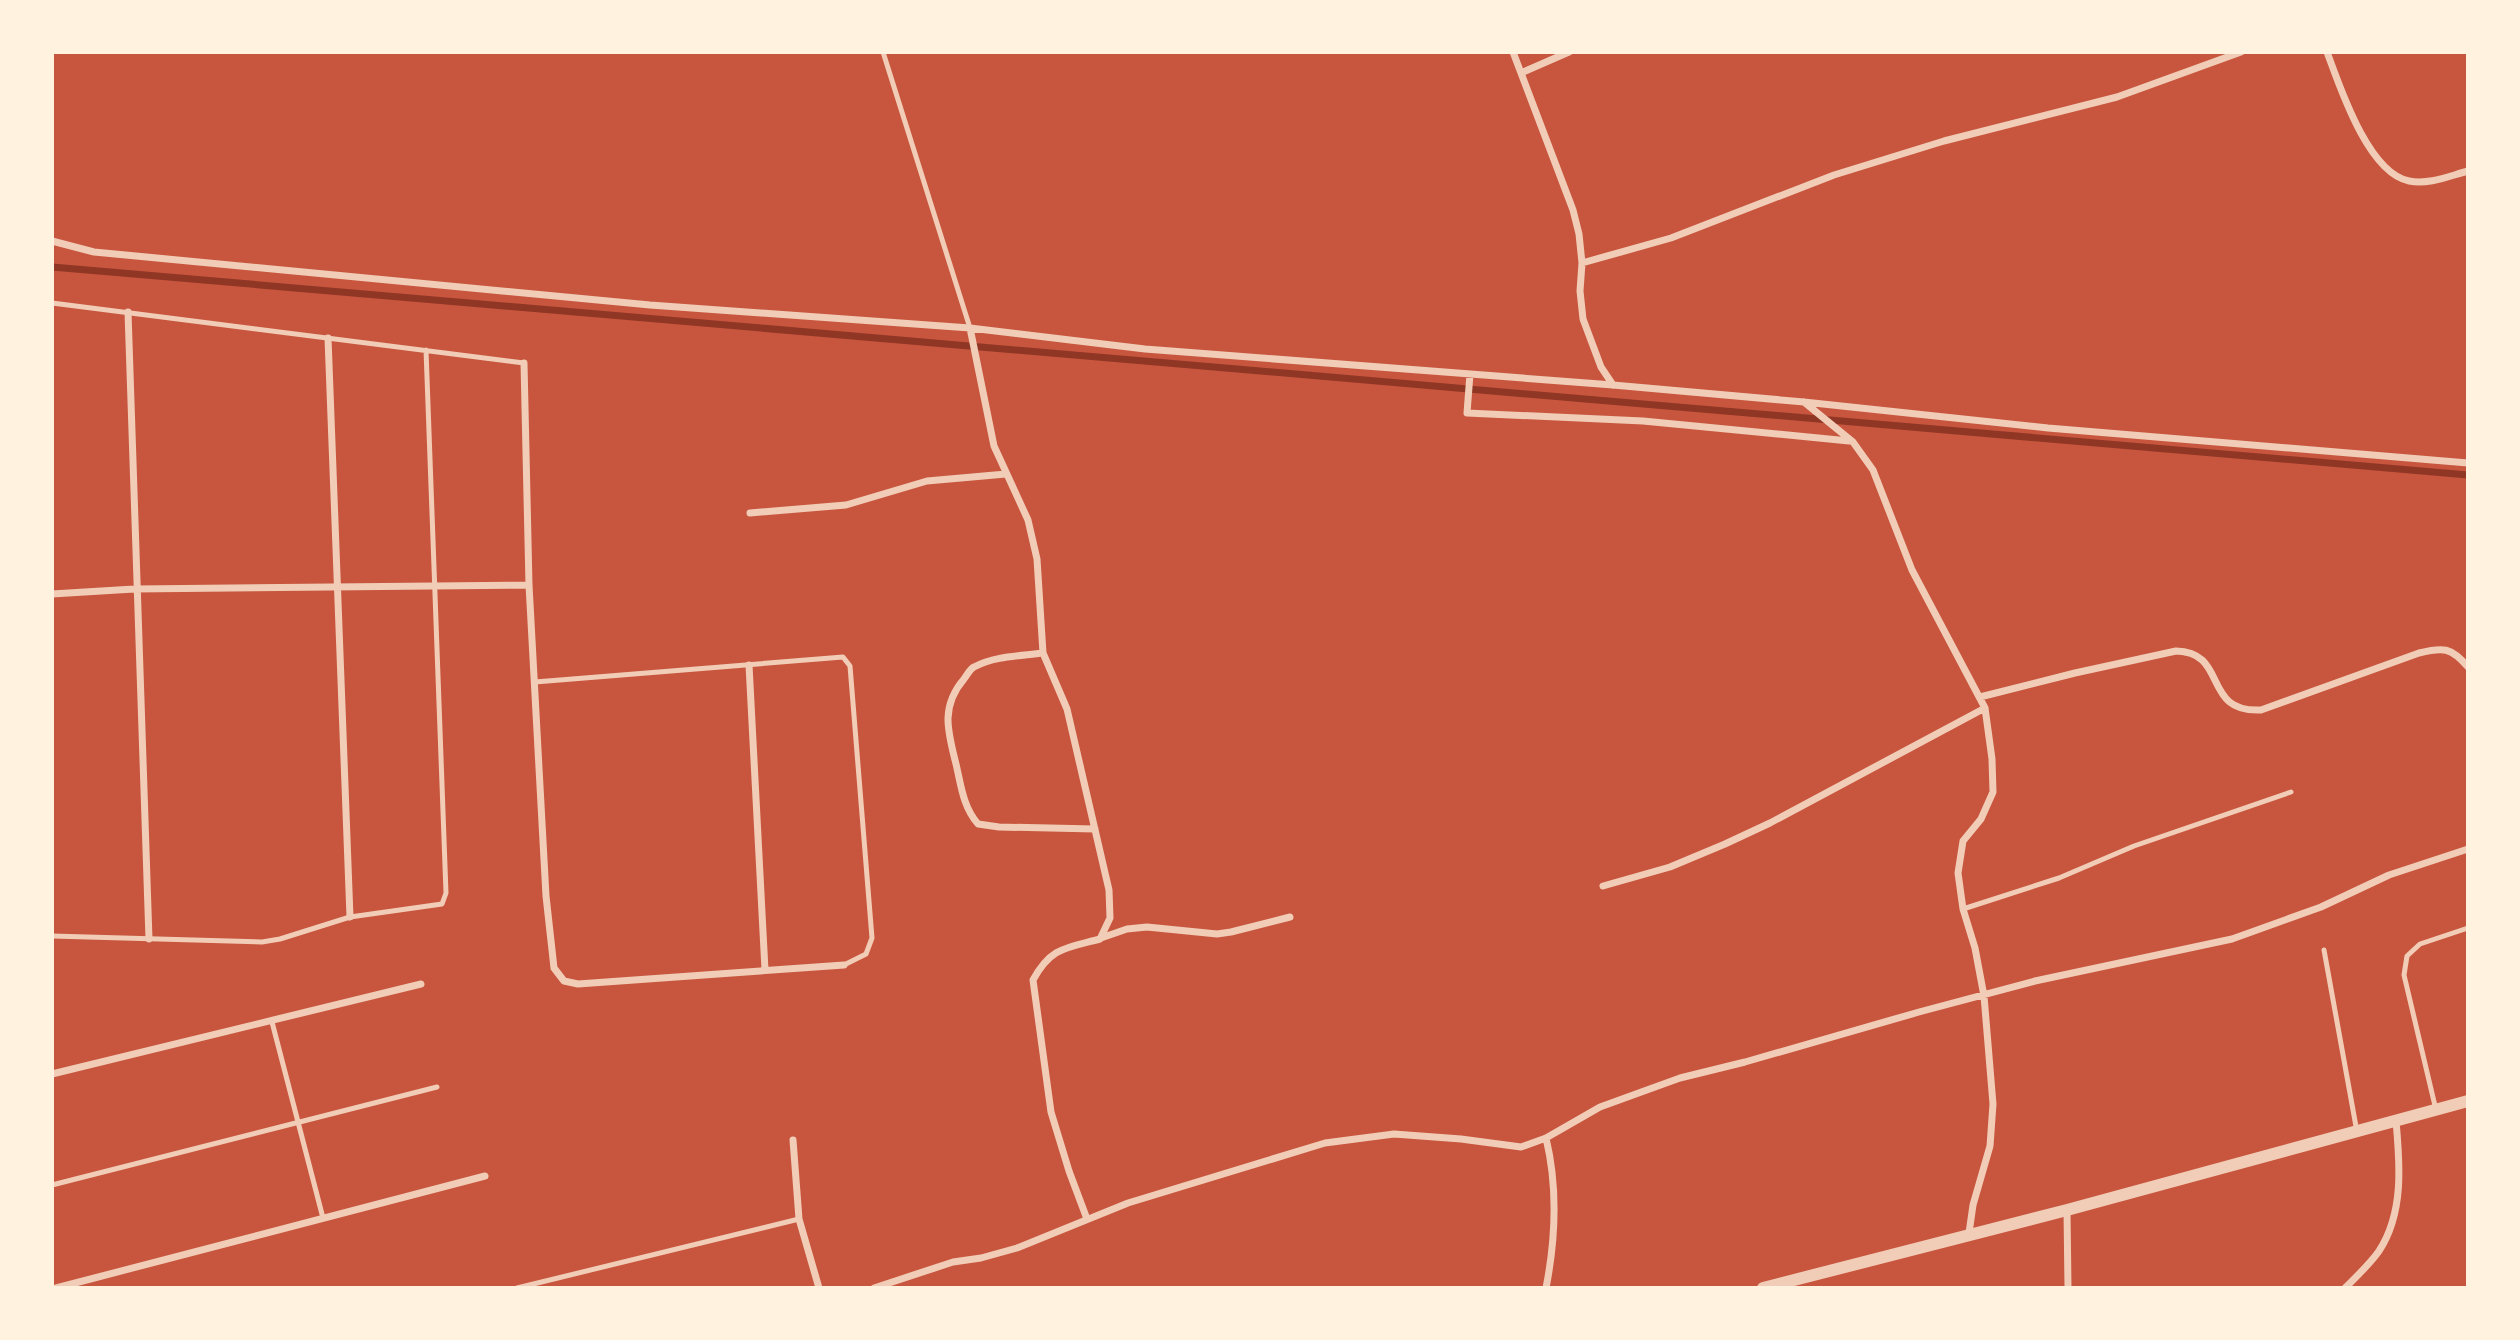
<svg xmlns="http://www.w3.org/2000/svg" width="2520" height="1340" font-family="'Noto Sans',sans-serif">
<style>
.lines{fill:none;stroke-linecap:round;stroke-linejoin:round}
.stream{stroke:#8f3625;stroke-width:7}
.service{stroke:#f1ccb7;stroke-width:5}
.minor{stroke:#f1ccb7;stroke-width:7}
.tertiary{stroke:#f1ccb7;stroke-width:12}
</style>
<rect width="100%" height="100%" fill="#c8553d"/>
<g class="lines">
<path class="stream" d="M52,267L2468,475"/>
<path class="service" d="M883,52L970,328
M52,303L524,363
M535,682L843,657L850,666L872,938L866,954L844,965
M1963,909L2059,878L2134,846L2291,792
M52,936L262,942L280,939L350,917L442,904L446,893L426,350
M2324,950L2357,1132
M272,1022L323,1218
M2436,1110L2404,975L2407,956L2420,944L2468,928
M52,1185L437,1087
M517,1288L799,1219"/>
<path class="minor" d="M1513,52L1521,73
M1569,52L1521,73L1573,210L1579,234L1582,263L1580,291L1583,319L1601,367L1613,385
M2327,52C2340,87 2368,173 2409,181C2429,185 2449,176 2468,171
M52,241L94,252L650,305L970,328L1145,349L1613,385L1804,402L2048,428L2468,463
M1582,263L1671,238L1834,175L1944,141L2117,97L2241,52
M128,312L149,939
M970,328L994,446L1028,520L1037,559L1043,653L1067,709L1109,890L1110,918L1100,939C1066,948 1051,947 1033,980L1051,1112L1069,1171L1087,1219
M328,338L350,917
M524,363L529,585L546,896L554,968L564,981L578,984L844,965
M1470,374L1467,413L1643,421L1849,441
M1804,402L1853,442L1873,470L1912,570L1985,708L1992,759L1993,792L1981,819L1963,841L1958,873L1963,909L1975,948L1984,996L1993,1104L1990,1146L1973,1205L1969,1233
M750,513L846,505L927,481L1006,474
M52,594L134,589L529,585
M1043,653C1020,656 994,656 974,667C970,669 967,675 964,679C940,707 948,732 956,764C961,785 963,807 978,824L999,827L1095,829
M749,665L765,970
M1980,697L2075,673L2176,651C2229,652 2201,713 2261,710L2419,653C2443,647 2451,647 2468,667
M1603,886L1670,867L1725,844L1770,823L1985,708
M1101,938L1127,929L1147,927L1217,934L1231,932L1290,917
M52,1074L421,984
M793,1140L799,1219L819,1288
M2067,1210L2068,1288
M56,1288L485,1176
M874,1288L953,1262L981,1258L1017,1248L1128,1203L1325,1143L1394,1134L1461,1139L1521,1147L1546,1138L1600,1107L1680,1078L1745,1062L1919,1012L2035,981L2232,939L2321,907L2389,875L2468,849
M1546,1288C1556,1237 1558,1188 1546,1138
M2345,1288C2356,1277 2370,1264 2379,1251C2404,1213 2400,1164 2396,1121"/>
<path class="tertiary" d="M1763,1288L2067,1210L2468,1101"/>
</g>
<rect width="2520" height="1340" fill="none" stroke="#fff3e0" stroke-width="108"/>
</svg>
